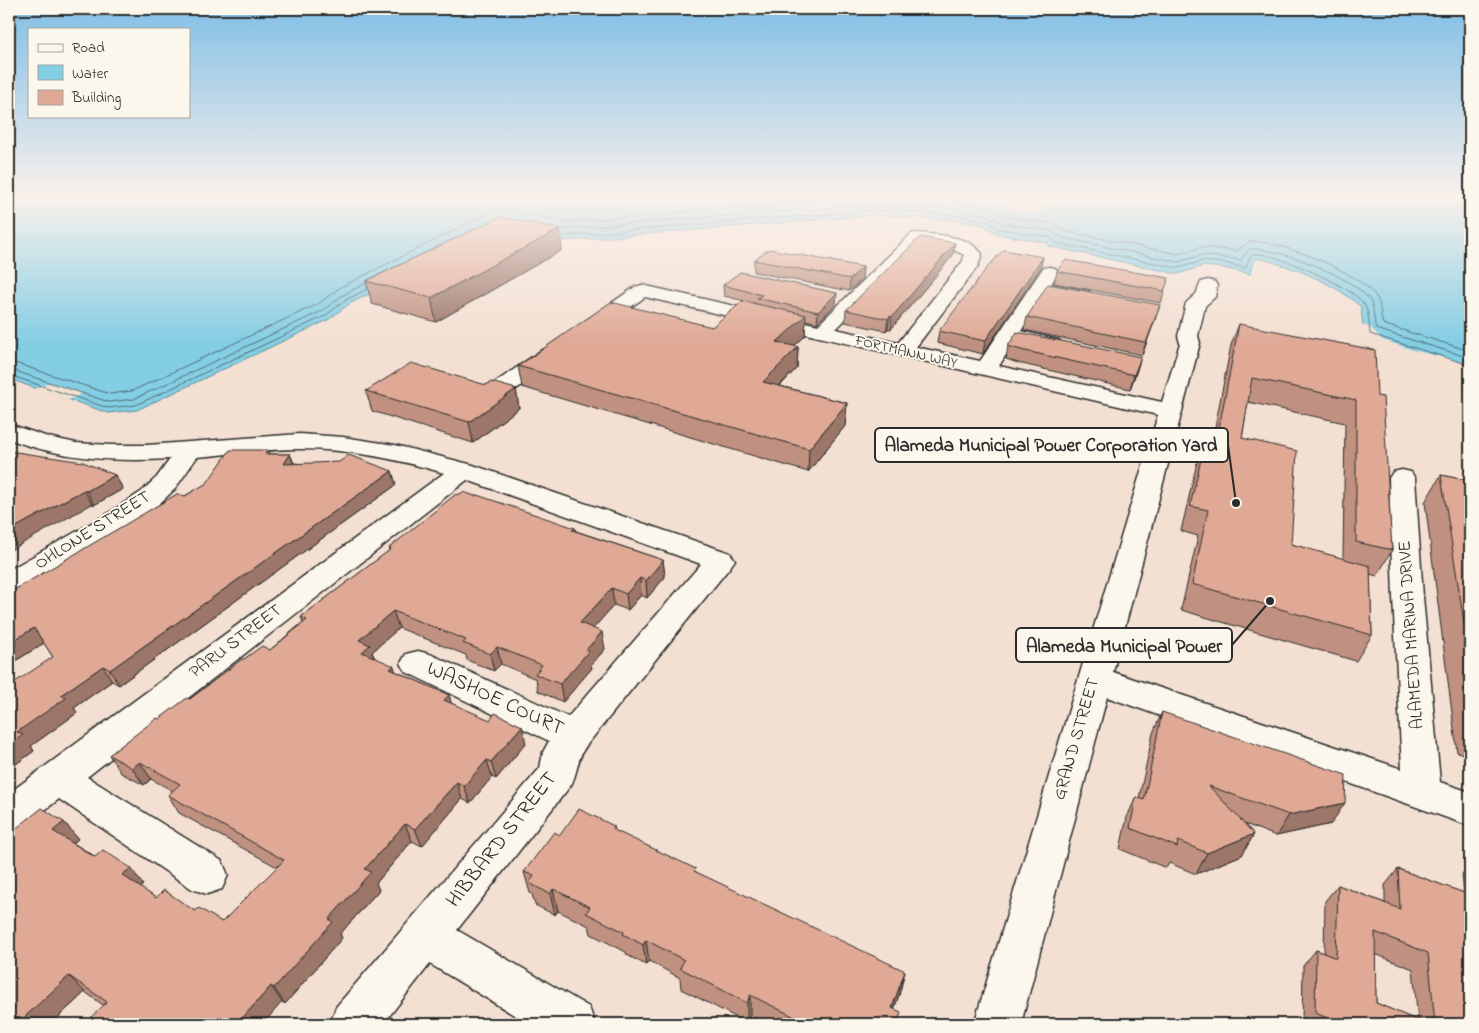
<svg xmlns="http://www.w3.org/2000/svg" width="1479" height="1033" font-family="'Indie Flower',sans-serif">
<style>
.water{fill:#84cee4;stroke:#608d9a}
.pier{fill:#f3e0d2}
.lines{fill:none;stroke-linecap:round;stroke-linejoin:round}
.shore{stroke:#4f6c75;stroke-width:1}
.minor-casing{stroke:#2b2b2b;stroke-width:3}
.minor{fill:#fbf7ec;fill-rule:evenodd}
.wall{fill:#c09180;stroke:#2b2b2b;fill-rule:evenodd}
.shaded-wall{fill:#9c7668;stroke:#2b2b2b}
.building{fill:#dfa995;stroke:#2b2b2b}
.labels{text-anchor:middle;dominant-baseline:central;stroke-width:4;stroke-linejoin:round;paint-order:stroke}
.far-street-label{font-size:15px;fill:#2b2b2b;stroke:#fbf7ec}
.street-label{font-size:18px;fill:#2b2b2b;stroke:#fbf7ec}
.near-street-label{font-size:21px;fill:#2b2b2b;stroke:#fbf7ec}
.leader{fill:none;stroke:#2b2b2b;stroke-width:2}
.callout-dot{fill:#2b2b2b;stroke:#fbf7ec;stroke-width:2}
.callout{fill:#fbf7ec;stroke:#2b2b2b;stroke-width:2}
.callout-label{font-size:19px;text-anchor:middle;font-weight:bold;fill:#2b2b2b}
</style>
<rect width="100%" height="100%" fill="#f3e0d2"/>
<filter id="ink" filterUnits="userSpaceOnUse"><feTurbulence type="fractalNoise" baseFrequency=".02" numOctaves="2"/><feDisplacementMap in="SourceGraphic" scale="10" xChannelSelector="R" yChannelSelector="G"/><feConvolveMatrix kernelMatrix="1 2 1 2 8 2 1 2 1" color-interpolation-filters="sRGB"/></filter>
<g filter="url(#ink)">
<path class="water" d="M26,197H1470V370L1364,337L1361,307C1335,283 1295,268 1262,259H1254L1250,274L1224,268L1203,266L1178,274L1048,246L1049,243L998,234L983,225L953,220L876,215L563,241L499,228L349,304L328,320L137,410L108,413L9,379V202Z"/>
<path class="pier" d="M1024,197L1046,200L1038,210L1042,211L1039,215L1012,210Z
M1360,325L1370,327L1383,340L1413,350L1470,364V373L1363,339Z
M50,382L83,393L69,400L35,389Z"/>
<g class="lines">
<path class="shore" d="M889,197L955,202L987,207L1005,216L1052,224L1064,231L1178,254L1202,247L1236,251L1251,241C1280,241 1361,272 1377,298C1381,305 1380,316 1383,324L1470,351
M561,229L876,204L954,209L986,214L1002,223L1051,231L1060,237L1178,262L1202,255L1241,260L1249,249C1278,247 1351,276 1369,299C1375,307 1373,320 1376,329L1470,358
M562,236L876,210L953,215L984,220L1000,229L1049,237L1056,243L1178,268L1203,261L1225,263L1245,268L1251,255C1258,254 1264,254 1270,256C1291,261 1352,287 1364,304C1369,311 1369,325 1370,334L1470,365
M9,361L110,394L132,391L318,304L341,287L495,210L503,209L564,222L866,197
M9,369L109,402L134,399L322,311L343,295L366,283
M9,375L108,408L136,405L325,316L346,300L367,289"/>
<defs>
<path id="minor" d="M917,233C937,235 969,235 982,254L978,266L916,347L980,361L1043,268L1049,267L1055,268L1058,272L1051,284L1089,291L1091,295L1089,299L1082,301L1044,294L1021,331L1059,340L1062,344L1059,348L1052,350L1014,342L999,366L1162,402L1180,343L1178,336L1186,303L1196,294L1201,282L1208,280L1215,282L1217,286L1215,297L1205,306L1198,336L1200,343L1113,672L1402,769L1393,597L1389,478L1393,472L1402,470L1411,472L1415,478L1423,597L1440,782L1470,792V826L1107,697L1021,1024H974L1158,415L645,297L598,330L591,332L584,330L581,326L584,322L635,287L642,285L818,325L911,234ZM921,243L948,247L964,255L963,261L898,343L836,329Z
M550,349L558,350L561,355L558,360L509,394L501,396L493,394L490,389L493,384L542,350Z
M9,424L48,437L76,443L111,445H147L300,434L343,437L395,445L473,465L730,553L735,560L730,567L586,746C577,758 578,772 571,785L457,930L589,1007L595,1024H529L430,964L383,1024H330L336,1007L540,768L543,752L549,741L406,672L401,663L406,654L418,651L430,654L568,717L701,564L467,480L87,777L222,861L228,875L222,889L207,894L192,889L59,799L23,827L9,832V793L444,473C397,459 349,449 300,449C266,449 231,454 197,457L175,489L159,504L129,525L20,590L9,593V570L109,513L141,492L157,477L170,459C114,462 61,459 9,439Z"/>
</defs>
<use href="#minor" class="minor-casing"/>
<use href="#minor" class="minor"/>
</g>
<path class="wall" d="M562,250L436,322L372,304L366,281Z
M953,255L891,329H888L886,331L845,322L846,310Z
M1043,257L1040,269L983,354L937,343L939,331Z
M754,260L863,267L862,279L849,291L754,272Z
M1057,271L1165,290L1161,303L1054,283Z
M723,285L836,304L817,323L806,320L805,336L794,346L798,347L797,368L780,386L847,403L845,426L808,472L522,387L518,366L712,327L757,304L724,296Z
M1027,317H1156L1142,355L1024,330Z
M1239,324L1377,396L1392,550L1377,576L1370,574L1372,635L1356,661L1181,610L1198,536L1181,531L1199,454L1208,430L1214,432L1231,345ZM1248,402L1345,423L1343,559L1291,544L1242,438Z
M1008,346L1137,370L1130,389L1018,363L1006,359Z
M486,385L516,389L519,408L473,443L372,411L366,391Z
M268,450L269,454H290L294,463L392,471L396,485L119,685L112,681L74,708L77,713L31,746L34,751L9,769L53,657L44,643L9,665V593Z
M9,451L115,475L123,489L94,505Z
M1441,475L1470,481V756L1457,752L1425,502Z
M575,528L576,531L663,560L665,577L647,598L641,595L628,610L614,605L593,628L605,649L591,665L592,668L563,702L538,691L536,679L501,664L494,671L467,660L466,655L399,628L372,652L374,657L395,671L449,695L451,703L526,743L496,779L492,777L470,803L462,799L422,846L412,841L376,883L379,890L340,934L342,938L285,1004L282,1002L103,1005L85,992L51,1024L64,822L78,839L73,843L143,885L140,888L156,898L195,911L222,922L277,867L179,813L168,795L173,791L151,779L144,785L121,773L109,755L159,719L190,699L244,659L270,650L303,622L301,617L390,550L389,548Z
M1162,712L1331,824L1276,836L1245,824L1254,834L1242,855L1196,874L1169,863L1166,868L1120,849L1127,817L1136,797L1139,798L1153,733Z
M614,826L615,831L696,872L900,992L894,1009L898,1024H768L750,1015L747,1023L681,989L680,978L649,961L646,965L627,955L626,952L591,934L589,926L558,911L555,915L535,905L532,894L530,893L524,872L560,835Z
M1470,865V1024H1302L1303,966L1316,950L1324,953L1325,901L1338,885L1385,903V885L1398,869L1464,893L1462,874ZM1375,954L1413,969L1418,1021L1376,1003Z"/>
<path class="shaded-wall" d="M560,229L562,250L436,322L431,298Z
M955,243L953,255L891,329L892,317Z
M1043,257L1040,269L983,354L985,341Z
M863,267L862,279L849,291L850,279Z
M837,293L836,304L817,323L818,312Z
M1160,305L1156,317L1142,355L1146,343Z
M806,315L805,336L777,363V342Z
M890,316L888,329L886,331L888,319Z
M798,347L797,368L762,403L763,382Z
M1141,357L1137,370L1130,389L1134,375Z
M516,389L519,408L473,443L469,422Z
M847,403L845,426L808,472L809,449Z
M290,454L295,468L284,464Z
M392,471L396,485L119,685L110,670Z
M115,475L123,489L94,505L87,491Z
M84,490L92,504L9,551V531Z
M663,560L665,577L647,598L646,581Z
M640,578L641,595L628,610L626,594Z
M612,588L614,605L583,640L580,623Z
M393,611L399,628L372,652L376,662L362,652L359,640Z
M34,628L44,643L9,665V643Z
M602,632L605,649L591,665L592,668L563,702L560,684L586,650Z
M497,647L501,664L494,671L490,654Z
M103,666L112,681L74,708L77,713L31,746L34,751L9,769V745L17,732L61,695Z
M394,666L399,683L390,669Z
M449,695L454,713L444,700Z
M522,726L526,743L496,779L491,762Z
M487,760L492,777L470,803L464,786Z
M140,762L151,779L144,785L132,768Z
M457,782L462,799L422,846L415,829Z
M1345,803L1331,824L1276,836L1289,815Z
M64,822L78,839L67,848L53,831Z
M405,824L412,841L376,883L379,890L340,934L342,938L285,1004L274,988L329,919L365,869Z
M1254,834L1242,855L1196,874L1207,853Z
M131,868L143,885L135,892L122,875Z
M553,889L558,911L555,915L550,894Z
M646,940L649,961L646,965L643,945Z
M905,971L900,992L889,1024L892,1008Z
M69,976L85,992L51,1024H17Z
M271,986L282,1002L263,1024H237Z
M750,995V1015L747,1023V1003Z"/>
<path class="building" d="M500,217L560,229L431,298L366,281Z
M920,237L955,243L892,317L890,316L888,319L846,310Z
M769,249L863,267L850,279L754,260Z
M1003,250L1043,257L985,341L939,331L987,268Z
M1065,260L1169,278L1164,291L1057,271Z
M740,272L837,293L818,312L757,298L762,295L723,285Z
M1048,284L1160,305L1146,343L1144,342L1027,317Z
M743,301L806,315L777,342L798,347L763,382L847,403L809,449L518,366L611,302L712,327Z
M1239,324L1375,350L1377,396L1383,397L1392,550L1356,542V400L1252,378L1242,438L1297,451L1291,544L1370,566L1372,635L1192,584L1208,510L1190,506L1208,430L1218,433Z
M1017,332L1141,357L1134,375L1021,350L1008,346Z
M411,363L486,385L491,382L516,389L469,422L366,391Z
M230,450H268L265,454H290L284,464L339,462L349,455L392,471L110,670L103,666L61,695L66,698L17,732L23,735L9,745V686L53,657L34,628L9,643V593L177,494L185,496L207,483Z
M9,451L83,462L115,475L87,491L84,490L9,531Z
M1441,475L1470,481V661Z
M463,492L475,496L477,495L575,528L572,530L663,560L646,581L640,578L626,594L612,588L580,623L602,632L586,650L589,651L560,684L535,674L542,665L497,647L490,654L463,643L466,640L393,611L359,640L370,645L362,652L394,666L390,669L449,695L444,700L490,720L495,713L522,726L491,762L487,760L464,786L457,782L415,829L405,824L365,869L371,872L329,919L333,922L274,988L271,986L237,1024H84L107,1002L69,976L17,1024H9V834L42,808L64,822L53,831L95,857L103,850L131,868L122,875L156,898L164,890L195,911L199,908L222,922L284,860L168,795L180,784L140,762L132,768L109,755L157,718L159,719L187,698L190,699L242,659H244L262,646L270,650L307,620L301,617L391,549L389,548L456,494L458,495Z
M1162,712L1346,775L1345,803L1289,815L1209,786L1254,834L1207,853L1178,841L1177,847L1130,828L1136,797L1144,800Z
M579,809L614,826L612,829L696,869L694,871L905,971L892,1008L901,1012L897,1024H790L793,1016L750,995L747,1003L680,968L684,960L646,940L643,945L623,934L624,932L586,913L590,907L553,889L550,894L529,883L534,876L524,872L554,832L560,835Z
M1398,869L1470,895V1024H1435L1428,953L1375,932L1376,1003L1426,1024H1343L1315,1013L1316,950L1336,958L1338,885L1400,909Z"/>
</g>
<linearGradient id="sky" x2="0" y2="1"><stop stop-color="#80bee6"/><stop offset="0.58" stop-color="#faf1eb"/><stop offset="1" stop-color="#faf1eb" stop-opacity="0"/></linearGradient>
<rect width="1479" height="342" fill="url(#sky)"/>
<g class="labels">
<g class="far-street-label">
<text transform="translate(906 352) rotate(13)">FORTMANN WAY</text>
</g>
<g class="street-label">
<text transform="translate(93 531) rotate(-32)">OHLONE STREET</text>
<text transform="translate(1412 635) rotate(-94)">ALAMEDA MARINA DRIVE</text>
<text transform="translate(236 642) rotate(-37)">PARU STREET</text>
<text transform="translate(1077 739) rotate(-74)">GRAND STREET</text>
</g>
<g class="near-street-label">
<text transform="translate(495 699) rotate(25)">WASHOE COURT</text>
<text transform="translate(502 840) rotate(-52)">HIBBARD STREET</text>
</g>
</g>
<path class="leader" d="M1236 503L1228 445M1270 601L1232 645"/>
<g class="callout-dot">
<circle cx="1236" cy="503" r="5"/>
<circle cx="1270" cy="601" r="5"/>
</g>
<g class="callout">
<rect x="875" y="428" width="353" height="34" rx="5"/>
<rect x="1016" y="628" width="216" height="34" rx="5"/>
</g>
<g class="callout-label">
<text x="1051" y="451">Alameda Municipal Power Corporation Yard</text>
<text x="1124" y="652">Alameda Municipal Power</text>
</g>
<rect width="1479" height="1033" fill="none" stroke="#fbf7ec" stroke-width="30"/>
<rect x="15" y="15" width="1449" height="1003" fill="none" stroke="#2b2b2b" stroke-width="2" filter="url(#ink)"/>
<rect x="28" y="28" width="162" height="90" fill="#fbf7ec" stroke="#a8a59f"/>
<rect x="38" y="44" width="25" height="8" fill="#fbf7ec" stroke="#a8a59f"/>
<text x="72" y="52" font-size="15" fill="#2b2b2b">Road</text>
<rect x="38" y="65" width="25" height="15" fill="#84cee4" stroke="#a8a59f"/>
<text x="72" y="78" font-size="15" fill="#2b2b2b">Water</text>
<rect x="38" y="90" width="25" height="15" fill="#dfa995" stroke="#a8a59f"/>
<text x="72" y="102" font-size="15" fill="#2b2b2b">Building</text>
</svg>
